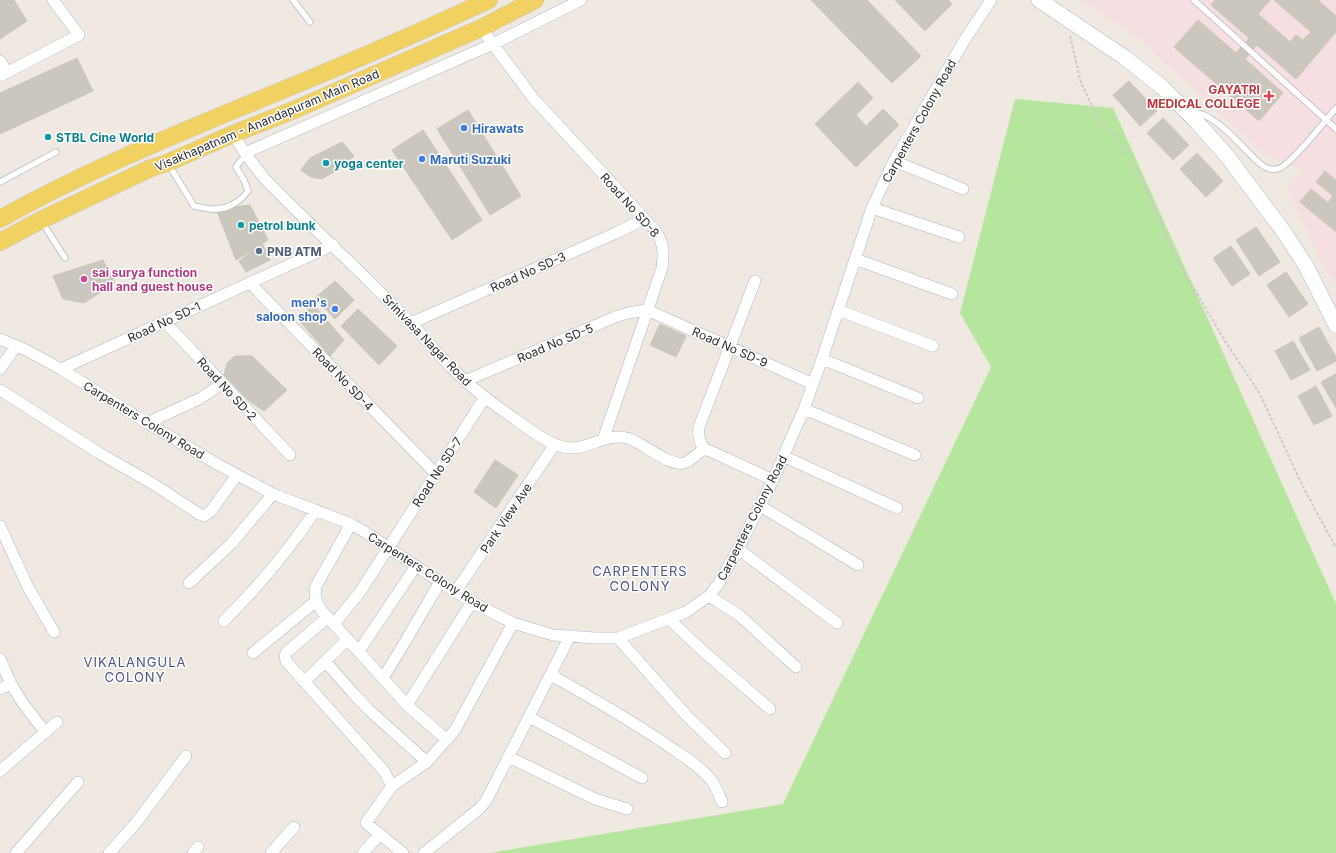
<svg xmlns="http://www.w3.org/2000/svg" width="1336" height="853" font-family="Inter,sans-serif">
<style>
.medical{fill:#f5dfe0}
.green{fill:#b6e59e}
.building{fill:#cbc7bf;stroke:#cbc5ba}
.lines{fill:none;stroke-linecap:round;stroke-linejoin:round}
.lane-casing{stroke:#b4b7c1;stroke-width:7}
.street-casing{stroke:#b4b7c1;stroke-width:12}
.secondary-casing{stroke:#b4b7c1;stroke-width:16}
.primary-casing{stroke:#c9c9c9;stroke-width:18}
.path{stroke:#c9c9c9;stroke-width:2;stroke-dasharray:3 2;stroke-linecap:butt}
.lane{stroke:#fff;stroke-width:5.5}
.street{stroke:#fff;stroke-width:11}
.secondary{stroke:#fff;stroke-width:15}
.primary{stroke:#f2d163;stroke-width:17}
.health-dot{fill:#e0444e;stroke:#fff;stroke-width:1.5}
.shop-dot{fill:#3f7fe0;stroke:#fff;stroke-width:1.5}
.culture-dot{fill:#0f9aa8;stroke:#fff;stroke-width:1.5}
.service-dot{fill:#5c6f8a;stroke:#fff;stroke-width:1.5}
.hotel-dot{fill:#d1479c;stroke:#fff;stroke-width:1.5}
.labels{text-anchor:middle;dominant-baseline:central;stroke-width:3;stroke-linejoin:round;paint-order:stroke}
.health-label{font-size:12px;font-weight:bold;fill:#be3a42;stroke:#fff;text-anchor:end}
.street-label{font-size:12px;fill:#2e2e2e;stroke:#fff}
.shop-label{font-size:12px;font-weight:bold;fill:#366cbe;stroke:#fff;text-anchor:start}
.culture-label{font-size:12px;font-weight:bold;fill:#0d838f;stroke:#fff;text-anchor:start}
.service-label{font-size:12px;font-weight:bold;fill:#4e5e75;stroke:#fff;text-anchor:start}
.hotel-label{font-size:12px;font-weight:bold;fill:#b23c85;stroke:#fff;text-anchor:start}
.neighbourhood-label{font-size:13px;letter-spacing:1px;fill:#4d5680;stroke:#fff}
</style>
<rect width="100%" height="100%" fill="#efe9e1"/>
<path class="medical" d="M1081,0H1336V285L1322,264L1288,189L1302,170L1264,155L1139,38Z"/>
<path class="green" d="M1015,99L1113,108L1336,604V853H489L783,804L991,367L960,313Z"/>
<path class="building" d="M0,0H14L27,21L0,39Z
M811,0H867L921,56L892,83Z
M895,0H948L952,4L925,31Z
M1215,0H1270L1258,14L1290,42L1296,35L1303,40L1311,32L1274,0H1318L1336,16V32L1296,79L1257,45L1245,59L1283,93L1259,121L1174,47L1198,20L1236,53L1249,38L1211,5Z
M77,58L93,91L0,134V93Z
M1129,81L1157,111L1140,126L1113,95Z
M858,82L873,98L856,115L866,126L883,109L899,125L856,167L815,124Z
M468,110L521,196L490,215L437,129Z
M1163,118L1189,145L1173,160L1147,133Z
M423,130L482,220L452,240L392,150Z
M342,142L354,156L339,169L322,179L311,177L301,170L310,158Z
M1197,153L1223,181L1206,197L1180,169Z
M1325,171L1336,180V232L1300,202L1311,189L1328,203L1333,196L1316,182Z
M250,205L268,240L236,260L216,209Z
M1256,227L1280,262L1259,276L1236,240Z
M262,243L270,260L246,272L239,261Z
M1231,246L1250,274L1232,286L1213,258Z
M103,260L115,283L84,303L63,299L53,276Z
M1286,272L1308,304L1289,317L1267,285Z
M335,281L354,300L335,319L315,298Z
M314,305L344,340L330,356L297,318Z
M358,309L397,346L379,365L341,326Z
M660,324L686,336L676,357L650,345Z
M1319,327L1336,357V361L1317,371L1299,338Z
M1293,341L1310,370L1291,380L1275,351Z
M235,356H252L287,390L264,411L248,400L224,375L227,363Z
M1336,374V408L1321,382Z
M1316,386L1332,416L1314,425L1298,396Z
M495,460L518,475L496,508L474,492Z"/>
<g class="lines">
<defs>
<path id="lane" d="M293,0L310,22
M1194,0L1336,129
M1190,111C1214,114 1233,137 1249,153C1254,158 1259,164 1265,167C1270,170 1275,170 1280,168C1293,162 1325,121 1336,108
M169,165L194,206C201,207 209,210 216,209C228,209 241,201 248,191L244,180L236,167L240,161L247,156
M0,182L56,152
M42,222L65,258"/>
<path id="street" d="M481,28L533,98L656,231C664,244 664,254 662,268L603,440
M0,61L7,72
M0,76L79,35L53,0
M233,134L247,156L264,178C298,213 333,246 368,280C382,295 397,308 411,323C425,338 438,355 454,370C472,389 493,404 515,419C527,428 542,439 556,445C585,456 600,432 627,438C643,442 672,470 687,462C693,458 698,453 704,449L710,451L773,480
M245,153L493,44L581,0
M894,161L963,189
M872,208L959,237
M855,259L952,294
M250,283L436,474
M838,310L933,346
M165,322L290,455
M411,323L616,233L644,219
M0,339L26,350L61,369L147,423L219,465L273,494L351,524L365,532L440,582L472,602L513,623L553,635L595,638H618L686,612L709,596L719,583L738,549L773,480L804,409L822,359L872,208L894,161L964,41L991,0
M822,359L918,398
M0,369L16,346
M61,369L333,245
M465,381L615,317L628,313L647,310L813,384
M0,390L99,453L155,485L199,514L204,516L211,511L237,475
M804,409L915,455
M147,423L199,399L222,384
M704,449C699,441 698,437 699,427L755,281
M783,456L897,508
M760,506L858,565
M351,524L316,586C314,597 316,602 322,611L407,705L447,740
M0,526L28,587L54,632
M738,549L837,623
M189,583L231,544L273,494
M456,591L555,444
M709,596L739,615L796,667
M328,617L287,652L285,656L286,661L384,771L392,786
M669,619L704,652L770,709
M224,621C258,587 289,550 316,510
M334,624L360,592L485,397
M618,638L686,715L725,753
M359,651L416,566
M253,653L316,601
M0,659L11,684L22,702L45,732
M325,661L352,692L369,710L427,762
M551,675C592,698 634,722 673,749C686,758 702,768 711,780C716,786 719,795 722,802
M383,678L405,642L440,582
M304,682L348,639
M0,689L11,684
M407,705L472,602
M529,717L642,778
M509,757L595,799L627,809
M0,771L57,722
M16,853L78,782
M109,853L136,823L186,756
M193,853L198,847
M271,853L294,827
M363,853L380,834
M403,853L366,823L392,786L427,762L455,730L513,623
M424,853L479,809L486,801L570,636"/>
<path id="secondary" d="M1039,0L1124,57L1162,87L1195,120L1227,156L1284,232L1306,266L1336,325"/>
<path id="primary" d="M0,219C89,169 184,131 278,92C349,63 420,32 489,0
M0,242L41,220L151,168L167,163L233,134L294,110L481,28L535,0"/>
</defs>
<use href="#lane" class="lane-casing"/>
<use href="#street" class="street-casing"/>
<use href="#secondary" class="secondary-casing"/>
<use href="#primary" class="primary-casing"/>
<path class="path" d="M1070,36L1081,83L1100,122L1119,141L1141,178L1175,256L1225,341L1260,394L1302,485L1336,548"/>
<use href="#lane" class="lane"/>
<use href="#street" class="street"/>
<use href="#secondary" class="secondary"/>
<use href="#primary" class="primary"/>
</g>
<path class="health-dot" d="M1267 90h4v4h4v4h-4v4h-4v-4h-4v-4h4z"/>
<g class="shop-dot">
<circle cx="464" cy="128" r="4"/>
<circle cx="422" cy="159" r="4"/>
<circle cx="335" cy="309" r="4"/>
</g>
<g class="culture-dot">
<circle cx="48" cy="137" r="4"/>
<circle cx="326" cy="163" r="4"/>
<circle cx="241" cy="225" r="4"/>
</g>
<circle class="service-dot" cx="259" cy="251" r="4"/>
<circle class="hotel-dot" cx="84" cy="279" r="4"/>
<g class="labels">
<g class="health-label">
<text x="1260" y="89">GAYATRI<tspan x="1260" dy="14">MEDICAL COLLEGE</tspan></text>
</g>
<g class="street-label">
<text transform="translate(267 120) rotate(-23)">Visakhapatnam - Anandapuram Main Road</text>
<text transform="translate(919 121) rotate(-61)">Carpenters Colony Road</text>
<text transform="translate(630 205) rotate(48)">Road No SD-8</text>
<text transform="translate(528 272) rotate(-24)">Road No SD-3</text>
<text transform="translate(164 322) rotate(-25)">Road No SD-1</text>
<text transform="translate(427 340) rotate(46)">Srinivasa Nagar Road</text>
<text transform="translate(555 343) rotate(-23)">Road No SD-5</text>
<text transform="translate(730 347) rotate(24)">Road No SD-9</text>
<text transform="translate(343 379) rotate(46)">Road No SD-4</text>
<text transform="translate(227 389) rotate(47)">Road No SD-2</text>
<text transform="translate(144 420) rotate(31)">Carpenters Colony Road</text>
<text transform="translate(437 472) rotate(-57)">Road No SD-7</text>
<text transform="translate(506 518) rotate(-56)">Park View Ave</text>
<text transform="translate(752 518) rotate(-63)">Carpenters Colony Road</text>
<text transform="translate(428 572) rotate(32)">Carpenters Colony Road</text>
</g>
<g class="shop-label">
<text x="472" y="128">Hirawats</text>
<text x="430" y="159">Maruti Suzuki</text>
<text x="327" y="302" text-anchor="end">men's<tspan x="327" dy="14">saloon shop</tspan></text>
</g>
<g class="culture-label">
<text x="56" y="137">STBL Cine World</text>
<text x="334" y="163">yoga center</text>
<text x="249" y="225">petrol bunk</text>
</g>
<g class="service-label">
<text x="267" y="251">PNB ATM</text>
</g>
<g class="hotel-label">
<text x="92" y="272">sai surya function<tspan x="92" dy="14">hall and guest house</tspan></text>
</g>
<g class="neighbourhood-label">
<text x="640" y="571">CARPENTERS<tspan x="640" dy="15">COLONY</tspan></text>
<text x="135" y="662">VIKALANGULA<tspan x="135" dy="15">COLONY</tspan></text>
</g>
</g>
</svg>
